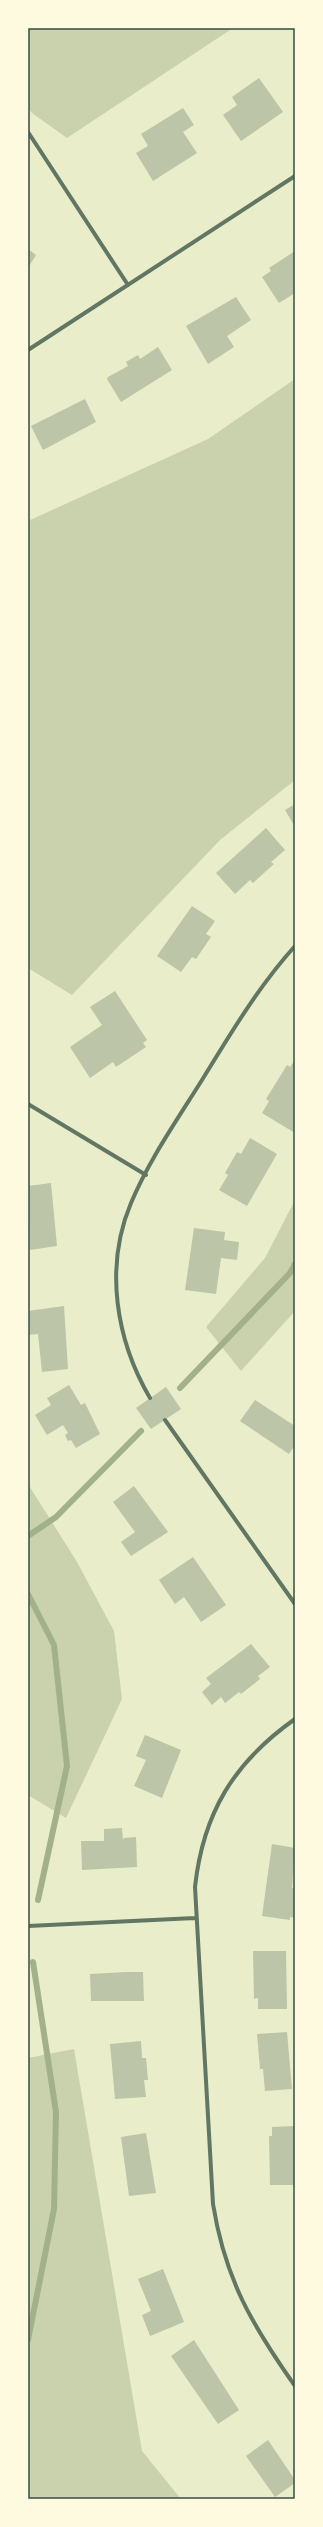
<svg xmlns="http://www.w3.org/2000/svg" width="323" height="2527" font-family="'DejaVu Sans',sans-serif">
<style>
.green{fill:#cad2ad}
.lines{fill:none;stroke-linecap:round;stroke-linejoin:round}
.stream{stroke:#a3b18a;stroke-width:6}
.building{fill:#bcc5a7}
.minor{stroke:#617663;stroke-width:4}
.neatline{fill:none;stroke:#344e41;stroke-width:1.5}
</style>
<rect width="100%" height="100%" fill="#e9edc9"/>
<path class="green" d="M28,28H233L67,138L32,113L28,108Z
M295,379V780L220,840L72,995L28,968V521L208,439Z
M295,1200V1311L241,1371L206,1327L265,1258Z
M28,1484L77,1562L114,1631L122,1699L66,1818L28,1795Z
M74,2049L142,2451L181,2499H28V2058Z"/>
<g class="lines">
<path class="stream" d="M180,1388L290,1273L295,1264
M28,1536L56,1517L141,1431
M28,1594L54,1645L67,1766L38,1900
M28,2340L54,2209L56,2112L33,1962"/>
</g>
<path class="building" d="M259,78L283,112L241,141L223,115L237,105L232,97Z
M183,108L194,125L183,132L197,153L153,181L136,153L148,146L141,134Z
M28,249L36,255L28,268Z
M295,251V293L279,303L262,277L271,271L269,268Z
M236,297L251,320L227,336L234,347L208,364L186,326Z
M158,347L172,370L121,402L107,379L108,377L128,366L126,362L138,355L140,359Z
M85,399L96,422L43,450L31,426Z
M295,804V827L285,810Z
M266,828L285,850L271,862L274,864L253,883L250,880L235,894L216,873Z
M192,906L215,921L206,934L211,937L196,959L192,957L181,972L157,956Z
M115,991L147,1040L143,1043L146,1047L116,1067L113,1062L90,1078L70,1047L102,1025L90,1007Z
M295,1060V1133L262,1113L269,1101L266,1099L287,1065L290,1067Z
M250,1138L277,1154L247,1206L219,1190L228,1175L225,1173L237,1152L241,1154Z
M51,1183L57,1246L30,1250L28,1186Z
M194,1228L225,1232L224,1240L239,1242L237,1260L221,1258L216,1294L185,1290Z
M64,1306L68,1369L42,1372L38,1334L28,1335V1311Z
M69,1385L81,1405L85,1403L100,1434L76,1448L71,1440L68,1441L65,1435L68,1433L63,1425L47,1435L35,1415L51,1405L47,1398Z
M166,1387L181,1409L151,1429L136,1408Z
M255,1400L295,1426V1445L289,1454L240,1421Z
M134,1486L168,1532L131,1556L121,1542L135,1532L113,1502Z
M193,1557L226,1605L201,1622L184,1597L175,1604L159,1580Z
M251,1644L270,1667L258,1676L260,1679L241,1694L239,1692L225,1703L221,1697L212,1705L202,1692L211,1684L206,1678Z
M145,1735L181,1750L162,1798L134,1786L146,1760L136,1756Z
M122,1828L123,1840L124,1838L136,1837L137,1867L82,1870L81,1841H104V1829Z
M272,1844L295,1848L292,1888L295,1889V1918L290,1917V1920L262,1916Z
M253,1951H286L287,2009H258V1998L254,1999Z
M126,1972H143L144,2001H91L90,1974Z
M287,2032L292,2089L265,2091L263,2069H260L257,2034Z
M141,2041L142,2058H146L148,2080H144L146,2097L115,2099L110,2044Z
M295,2126V2185H270L269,2136H272V2127Z
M146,2133L156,2193L129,2196L121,2137Z
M163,2269L184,2322L150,2336L142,2315L151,2311L138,2279Z
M194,2340L239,2410L218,2424L171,2356Z
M268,2440L295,2480V2483L275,2497L246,2456Z"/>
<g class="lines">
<path class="minor" d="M28,132L128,285
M28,350L295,176
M28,1104L146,1175
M150,1398C116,1340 104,1267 131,1203C149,1160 177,1120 202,1080C231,1033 258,987 295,946
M165,1420L295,1604
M295,1719C234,1762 203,1813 195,1887L213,2204C225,2279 252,2325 295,2386
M28,1926L195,1918"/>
</g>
<rect width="323" height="2527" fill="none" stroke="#fefae0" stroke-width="58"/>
<rect x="29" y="29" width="265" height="2469" class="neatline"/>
</svg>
